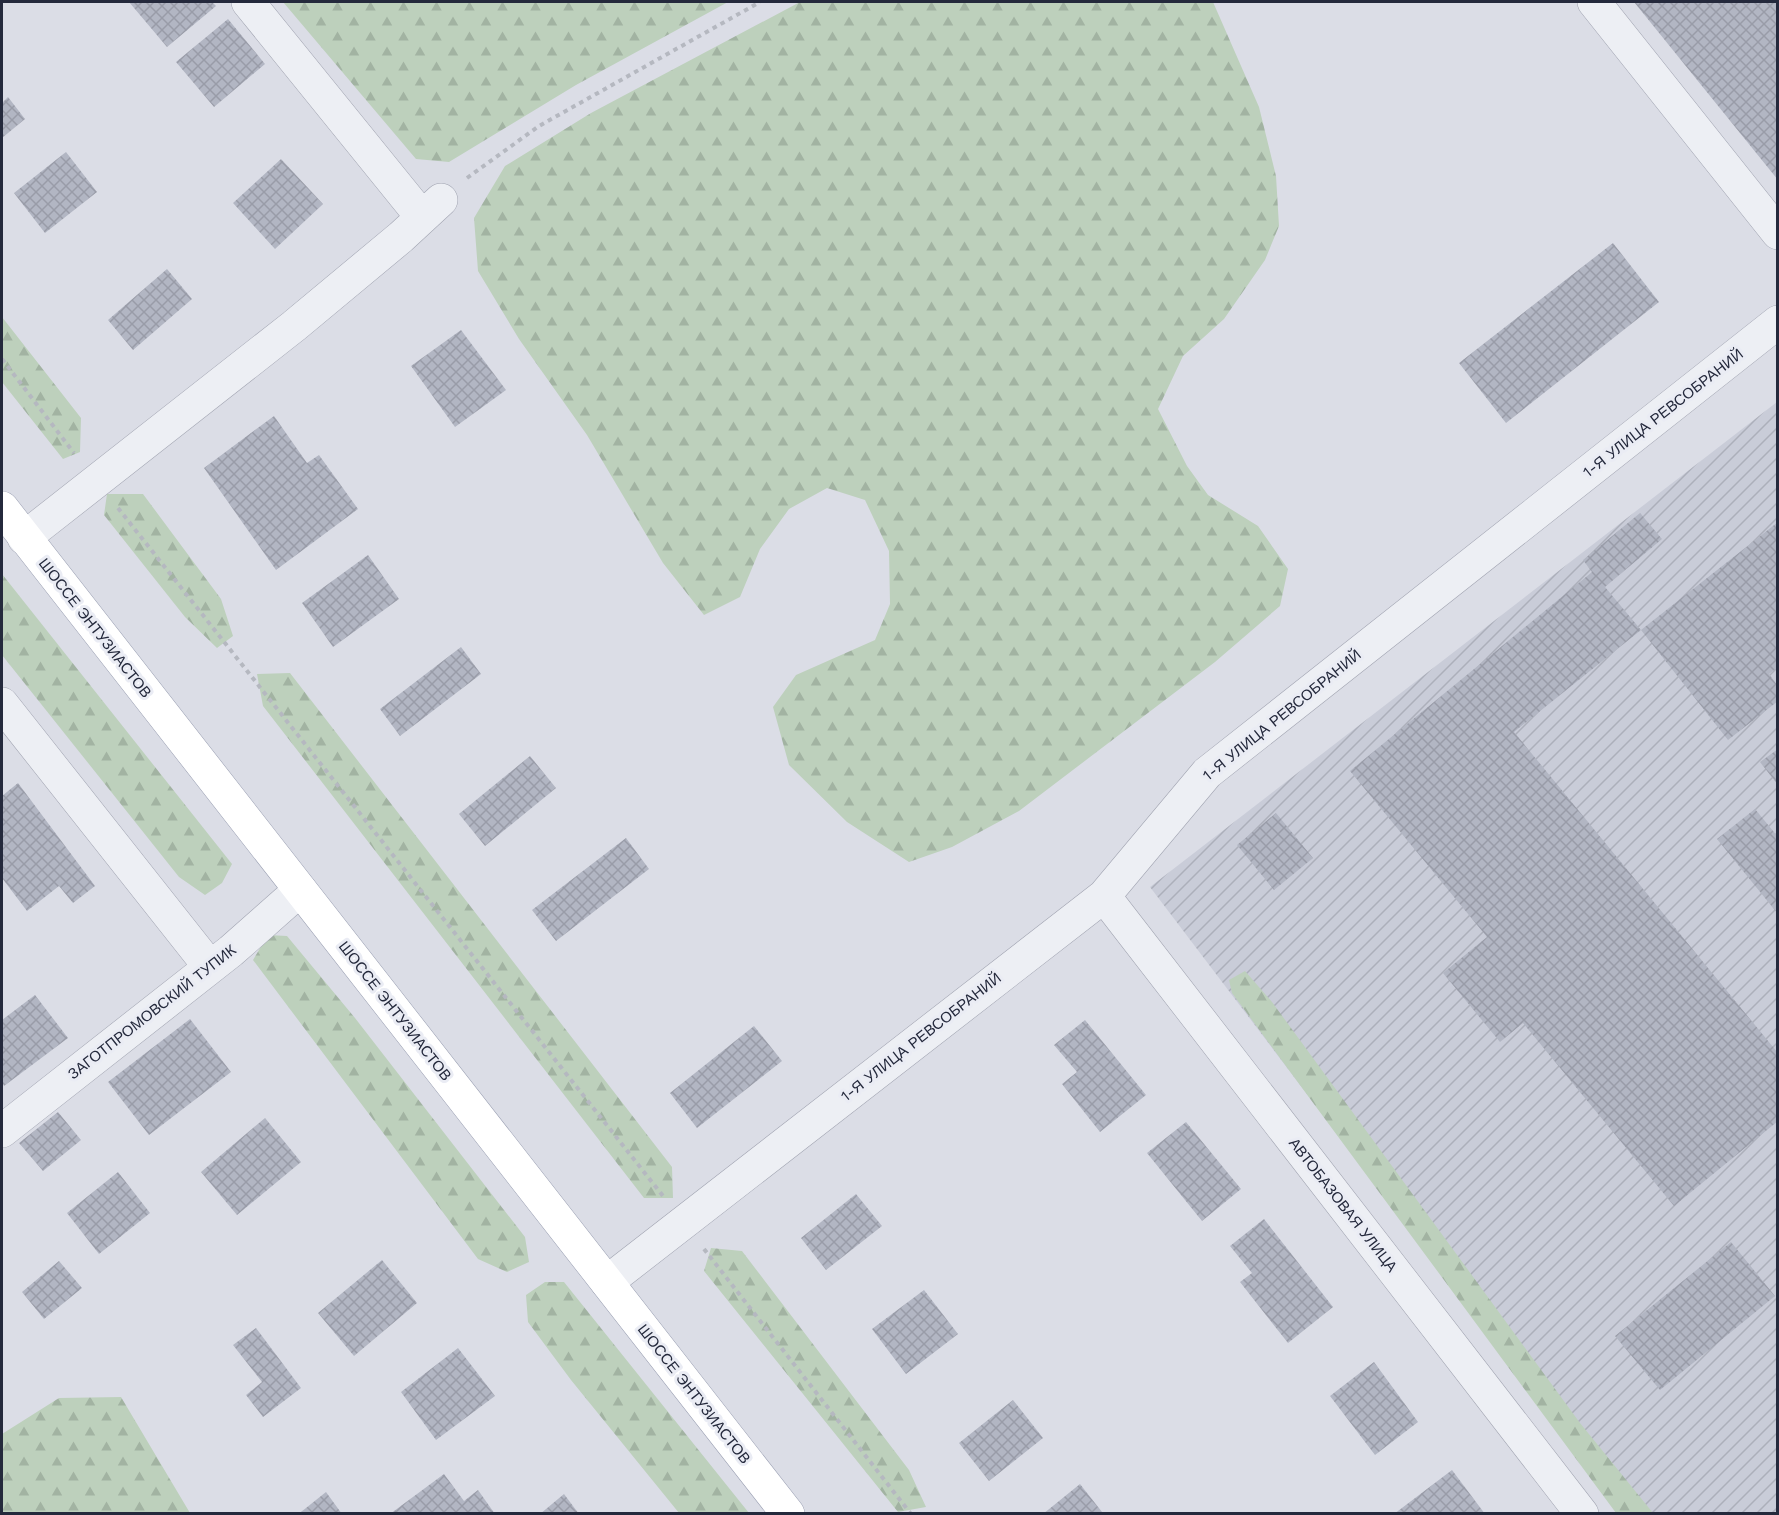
<svg xmlns="http://www.w3.org/2000/svg" width="1779" height="1515" font-family="'Work Sans',sans-serif">
<style>
.industrial{fill:url(#industrial-furrows)}
.forest{fill:url(#forest-firs)}
.building{fill:url(#building-cross-hatch)}
.lines{fill:none;stroke-linecap:round;stroke-linejoin:round}
.minor-casing{stroke:#a0a3b0;stroke-width:34}
.major-casing{stroke:#9a9fb2;stroke-width:34}
.path{stroke:#b5b8c0;stroke-width:4;stroke-dasharray:4.5 4.5;stroke-linecap:butt}
.minor{stroke:#edeff4;stroke-width:33}
.major{stroke:#fff;stroke-width:33}
.labels{text-anchor:middle;dominant-baseline:central;stroke-width:6;stroke-linejoin:round;paint-order:stroke}
.street-label{font-size:15px;fill:#24293c;stroke:#eaecf4}
</style>
<defs>
<pattern id="industrial-furrows" width="10" height="10" patternUnits="userSpaceOnUse" patternTransform="scale(1.5)"><rect width="10" height="10" fill="#c9ccd8"/><path d="M-1 1l2-2M0 10L10 0M9 11l2-2" fill="none" stroke="#acafba"/></pattern>
<pattern id="forest-firs" width="22" height="20" patternUnits="userSpaceOnUse" patternTransform="scale(1.5)"><rect width="22" height="20" fill="#bdd0bc"/><path d="M5 1l3.5 6h-7zM16 11l3.5 6h-7z" fill="#a2b3a2"/></pattern>
<pattern id="building-cross-hatch" width="8" height="8" patternUnits="userSpaceOnUse" patternTransform="scale(1.5)"><rect width="8" height="8" fill="#b2b6c3"/><path d="M0 0l8 8M0 8l8-8" fill="none" stroke="#999ca8"/></pattern>
</defs>
<rect width="100%" height="100%" fill="#dbdde6"/>
<path class="industrial" d="M1777,402V1513H1625L1150,887Z"/>
<path class="forest" d="M283,2H728L576,85L449,162L416,159Z
M800,2H1213L1259,107L1276,176L1279,226L1265,260L1224,319L1183,356L1158,409L1187,466L1208,495L1258,526L1288,569L1280,606L1215,662L1019,811L952,847L909,862L847,822L789,765L773,707L796,675L875,640L890,604L889,551L865,500L827,488L789,509L760,549L740,597L704,615L663,563L587,435L519,339L478,271L474,218L505,166L591,113Z
M2,317L81,418L80,452L63,459L2,382Z
M107,494H143L221,599L233,636L217,648L185,617L104,515Z
M2,574L232,864L222,883L205,895L179,877L2,655Z
M290,673L672,1167L673,1198H644L263,706L257,674Z
M268,935L287,936L355,1018L525,1237L529,1262L507,1272L478,1259L253,960Z
M1245,971L1272,1002L1580,1423L1653,1513H1616L1232,993L1229,980Z
M711,1248L742,1251L909,1470L926,1507L898,1512L704,1271Z
M545,1282H564L749,1513H679L571,1380L528,1322L526,1295Z
M121,1397L190,1513H2V1434L59,1398Z"/>
<path class="building" d="M129,2H212L216,6L167,47Z
M1634,2H1778V180Z
M228,19L265,64L214,107L176,62Z
M8,97L25,119L2,138V103Z
M66,152L97,192L45,233L14,193Z
M281,159L323,204L275,249L233,203Z
M1613,243L1659,302L1506,423L1459,363Z
M167,269L192,299L133,350L108,320Z
M461,330L506,390L455,427L411,366Z
M274,416L307,463L319,455L358,509L276,570L204,468Z
M1640,513L1662,539L1605,587L1641,630L1514,732L1778,1053V1121L1674,1206L1523,1023L1500,1042L1443,973L1487,937L1350,771L1592,572L1583,560Z
M1778,522V667L1769,674L1778,686V701L1728,740L1641,630Z
M368,555L399,599L333,647L302,603Z
M461,647L481,674L400,736L380,709Z
M1778,749V785L1760,762Z
M530,756L556,788L485,846L459,814Z
M18,783L95,886L73,903L59,886L27,911L2,878V796Z
M1755,809L1778,837V914L1717,839Z
M1276,813L1313,858L1274,890L1237,845Z
M626,838L649,869L556,941L532,910Z
M35,995L68,1038L4,1086L2,1082V1020Z
M190,1019L231,1072L149,1135L108,1082Z
M1085,1020L1146,1095L1100,1132L1062,1084L1077,1072L1054,1045Z
M754,1026L782,1061L697,1128L670,1093Z
M58,1112L81,1140L43,1171L19,1143Z
M265,1118L301,1162L237,1215L201,1172Z
M1186,1122L1241,1189L1202,1221L1147,1153Z
M118,1172L150,1213L99,1254L67,1213Z
M856,1194L882,1226L826,1270L801,1238Z
M1264,1219L1333,1307L1288,1343L1240,1282L1252,1273L1230,1246Z
M1731,1242L1775,1296L1660,1390L1615,1336Z
M382,1260L417,1303L354,1356L318,1313Z
M59,1261L82,1288L44,1319L22,1292Z
M924,1290L958,1334L906,1374L872,1329Z
M256,1328L301,1388L263,1417L246,1395L262,1382L233,1345Z
M458,1348L495,1396L436,1440L401,1392Z
M1374,1362L1418,1422L1375,1455L1330,1396Z
M1013,1400L1043,1438L989,1481L959,1443Z
M1452,1470L1485,1514H1394Z
M444,1474L464,1501L478,1490L495,1514H390Z
M1080,1484L1102,1512L1043,1514Z
M326,1492L342,1514H302L301,1512Z
M564,1494L579,1514H540Z"/>
<g class="lines">
<defs>
<path id="minor" d="M248,2L422,217
M1594,2L1778,233
M24,538L294,326L401,237L441,200
M2,704L210,967
M1104,896L1582,1514
M2,1131L231,951L300,890
M607,1282L1104,896L1207,773L1778,322"/>
<path id="major" d="M2,508L788,1514"/>
</defs>
<use href="#minor" class="minor-casing"/>
<use href="#major" class="major-casing"/>
<path class="path" d="M467,178L539,126L760,2
M2,359L74,453
M118,508L663,1196
M704,1249L911,1514"/>
<use href="#minor" class="minor"/>
<use href="#major" class="major"/>
</g>
<g class="labels">
<g class="street-label">
<text transform="translate(1663 413) rotate(-38)">1-Я УЛИЦА РЕВСОБРАНИЙ</text>
<text transform="translate(95 628) rotate(52)">ШОССЕ ЭНТУЗИАСТОВ</text>
<text transform="translate(1282 715) rotate(-39)">1-Я УЛИЦА РЕВСОБРАНИЙ</text>
<text transform="translate(395 1011) rotate(52)">ШОССЕ ЭНТУЗИАСТОВ</text>
<text transform="translate(152 1012) rotate(-38)">ЗАГОТПРОМОВСКИЙ ТУПИК</text>
<text transform="translate(921 1037) rotate(-38)">1-Я УЛИЦА РЕВСОБРАНИЙ</text>
<text transform="translate(1343 1205) rotate(52)">АВТОБАЗОВАЯ УЛИЦА</text>
<text transform="translate(694 1394) rotate(52)">ШОССЕ ЭНТУЗИАСТОВ</text>
</g>
</g>
<rect width="1779" height="1515" fill="none" stroke="#24293c" stroke-width="6"/>
</svg>
